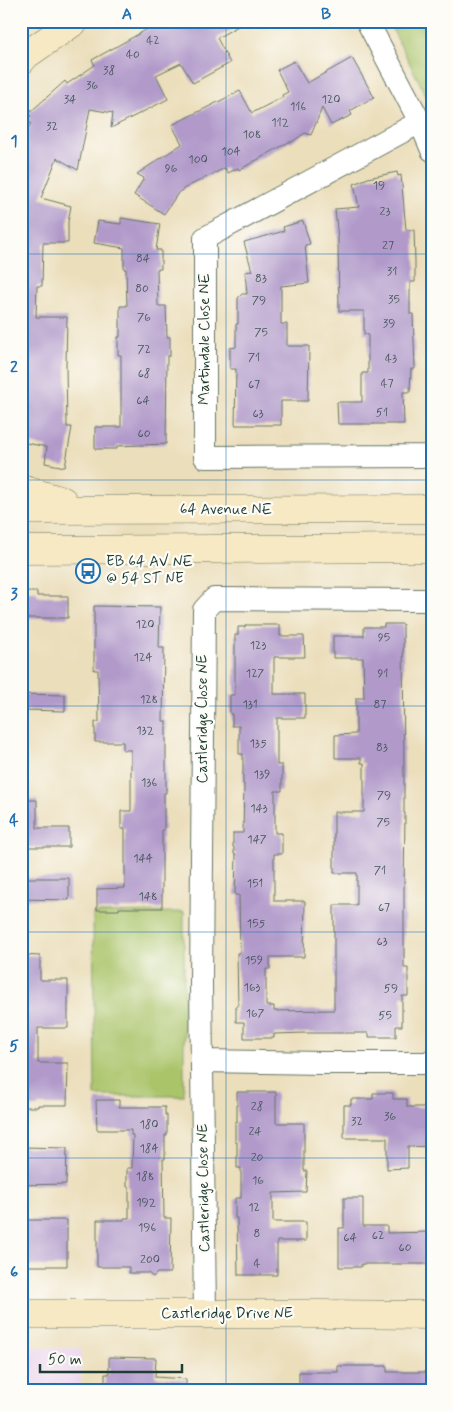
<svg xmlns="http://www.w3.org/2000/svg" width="453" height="1412" font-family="Mynerve,sans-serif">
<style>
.built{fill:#ead1ed}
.green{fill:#aac46a;stroke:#64804f}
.building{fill:#b19aca}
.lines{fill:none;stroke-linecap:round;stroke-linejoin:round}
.street-casing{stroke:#667563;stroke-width:24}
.secondary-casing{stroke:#667563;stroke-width:29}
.street{stroke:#fff;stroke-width:22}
.secondary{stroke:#f7e9c3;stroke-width:28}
.grid{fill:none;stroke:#1f6fb2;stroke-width:1;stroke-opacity:0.55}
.labels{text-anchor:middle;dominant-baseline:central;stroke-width:4.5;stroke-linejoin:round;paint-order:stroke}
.number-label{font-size:12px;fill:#44545a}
.street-label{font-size:15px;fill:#1f3d34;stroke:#fdfcf7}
.poi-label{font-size:15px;fill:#1f3d34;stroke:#fdfcf7;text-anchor:start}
.neatline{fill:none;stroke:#1f6fb2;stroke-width:2}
.grid-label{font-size:16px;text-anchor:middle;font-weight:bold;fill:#1f6fb2}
</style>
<rect width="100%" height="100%" fill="#fdfcf7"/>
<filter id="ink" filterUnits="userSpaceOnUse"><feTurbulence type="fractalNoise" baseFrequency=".02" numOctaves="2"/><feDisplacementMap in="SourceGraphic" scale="10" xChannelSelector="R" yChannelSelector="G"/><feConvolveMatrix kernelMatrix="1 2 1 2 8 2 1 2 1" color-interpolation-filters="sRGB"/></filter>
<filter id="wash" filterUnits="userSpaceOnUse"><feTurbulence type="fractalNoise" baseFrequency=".0096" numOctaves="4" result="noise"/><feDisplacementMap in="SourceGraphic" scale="20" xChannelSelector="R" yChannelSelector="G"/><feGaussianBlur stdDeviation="1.12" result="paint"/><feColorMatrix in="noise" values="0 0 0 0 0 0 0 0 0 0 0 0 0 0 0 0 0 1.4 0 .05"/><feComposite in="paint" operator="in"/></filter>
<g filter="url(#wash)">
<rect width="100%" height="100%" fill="#ebdebb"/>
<path class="built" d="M21,1348H81V1391H21Z"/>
<path class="green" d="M388,21H432V107Z
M184,912V1096H95L93,913Z"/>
<g id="blocks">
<path class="building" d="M162,21H247L217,38L230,63L193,83L181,63L156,75L168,99L111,128L113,113L90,109L78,170L57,158L41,198L71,206L68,222V243H43L42,286H37L36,317H67L66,364L67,427H72L65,467L45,463L47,447L21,442V143L31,123L27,120L31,116L28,114L65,81L67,84L95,65L92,60Z
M352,58L374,97L350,111L352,115L331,125L322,108L311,135L305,133L292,142H289L239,170L238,168L228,173L225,168L185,188L178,193L164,214L134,195L144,178L137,174L182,144L172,125L240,91L252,113L283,97L282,95L288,92L277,70L294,61L307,83Z
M397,172L398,176L401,175L406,230H414L415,261V282H410V314H413L415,369H411L410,392H403L404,424H338L337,402H362V373H368V334H364V311H339L338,239L335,209L359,207L354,184L368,178Z
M121,218L160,224L156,250H161V269H157L158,306H166L167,337H170V356H167L166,444L117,446V449H95V427H121V355H118V337H120V306H127L126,269H124V248L94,243L98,221L121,224Z
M303,221L310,244L305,245L309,283L281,286V324H287V346H309L308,401H281V425H235L236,369H230V348L236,347V324H238V298L242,294H247L245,272L252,271L244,242L284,231L283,227Z
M21,592H37V596H68V618H21Z
M94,606L160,607L159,648H164L163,721H166V793H164V830H162V908H119V910H97V889L125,888V829H121V811H131V750H123V742H95V722H99L98,670H94Z
M384,624H403L404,787V813H405L404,889V968H408V996H402V1026H396V1037H369V1033H306L274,1034V1038H244V1022H236V1006H238L237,953H240L239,895H235L236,854H234V847H233V833H243L244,784H243V754H239V726H232V714H230V695H235V635H238V627H245V625H280V636H304L305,657H274V694H305V718H277V765H282V791H275V833H282V854H274V901H305L304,957H270V969H266V1006H274V1011L334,1010V905H357V873H334V812H364V763H361V758H335V735L356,734V698H364L363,658H333V636H364V627H384Z
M21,694L65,695V711L21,710Z
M21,800H37V828H69V847H21Z
M21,878H69V900L21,899Z
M21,955L40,956V980H68V1028H38V1063H68L67,1105H38V1107H21Z
M237,1092H276V1123H304V1171H307L306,1192L273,1193V1222H306V1241H277V1275H238L237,1218H235V1198H241V1168H237V1142H235V1122H237Z
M373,1093H393V1099H407V1107H432V1147L408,1146V1168L387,1169V1138H344V1105H351V1099H373Z
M96,1100H119V1107H165V1115H167V1135H165V1159H163L164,1218H171L170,1273H157L153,1277L148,1273H129V1267H97V1220H124V1218H129V1187H127V1168H132L133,1135H131V1130H97Z
M21,1147L67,1148L66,1184L21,1185Z
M344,1198H363V1226H387V1233L432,1232V1264H361V1267H339V1228H344Z
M21,1220H67V1266H21Z
M109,1357L156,1358L155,1377L186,1379V1391H105V1374H109Z
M338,1366H387V1372H432V1391H299V1372H338Z"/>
</g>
</g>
<g filter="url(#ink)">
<use href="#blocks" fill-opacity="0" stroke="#667563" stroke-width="1"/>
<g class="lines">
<defs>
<path id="street" d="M367,21L420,122L432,150
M420,122L205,238V457L429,456L432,453
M202,1061L323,1063H429L432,1060
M205,1314L201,984L204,610L214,599L430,600L432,602"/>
<path id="secondary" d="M21,61L26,55L75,21
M21,489L63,501
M21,510L432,509
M21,550L432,548
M21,1314H321L432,1315"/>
</defs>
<use href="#street" class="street-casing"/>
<use href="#secondary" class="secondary-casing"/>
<use href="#street" class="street"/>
<use href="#secondary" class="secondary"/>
</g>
</g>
<path class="grid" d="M226,21V1391M21,254H432M21,480H432M21,706H432M21,932H432M21,1158H432"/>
<defs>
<symbol id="bus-ring" viewBox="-11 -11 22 22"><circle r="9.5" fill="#fdfcf7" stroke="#1f6fb2" stroke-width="1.5"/><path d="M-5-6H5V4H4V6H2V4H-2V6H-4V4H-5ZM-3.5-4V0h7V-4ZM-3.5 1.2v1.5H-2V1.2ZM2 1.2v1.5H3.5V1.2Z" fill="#1f6fb2"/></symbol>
</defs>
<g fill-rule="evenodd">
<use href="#bus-ring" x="74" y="557" width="28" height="28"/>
</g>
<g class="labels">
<g class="number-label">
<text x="153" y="41">42</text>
<text x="133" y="55">40</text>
<text x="109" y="71">38</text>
<text x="92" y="86">36</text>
<text x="70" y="100">34</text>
<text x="331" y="100">120</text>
<text x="298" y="107">116</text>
<text x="280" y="123">112</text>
<text x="52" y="127">32</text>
<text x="252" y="135">108</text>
<text x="231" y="152">104</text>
<text x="198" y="160">100</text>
<text x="171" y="169">96</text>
<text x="379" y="186">19</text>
<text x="385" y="212">23</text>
<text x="388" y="246">27</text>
<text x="143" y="259">84</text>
<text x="392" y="272">31</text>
<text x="261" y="279">83</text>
<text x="142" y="289">80</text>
<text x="394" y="300">35</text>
<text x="259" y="301">79</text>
<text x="144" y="318">76</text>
<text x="389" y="324">39</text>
<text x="261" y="333">75</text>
<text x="144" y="350">72</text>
<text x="254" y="358">71</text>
<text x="391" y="359">43</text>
<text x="144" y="374">68</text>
<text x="387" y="384">47</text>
<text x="254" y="385">67</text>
<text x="143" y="401">64</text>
<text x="382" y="413">51</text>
<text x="258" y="414">63</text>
<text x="144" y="434">60</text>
<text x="145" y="625">120</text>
<text x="384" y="638">95</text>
<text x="258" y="646">123</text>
<text x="143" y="658">124</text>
<text x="255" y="674">127</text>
<text x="383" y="674">91</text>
<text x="149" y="700">128</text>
<text x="250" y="705">131</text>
<text x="380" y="705">87</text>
<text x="145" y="731">132</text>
<text x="258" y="744">135</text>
<text x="382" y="748">83</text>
<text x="262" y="775">139</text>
<text x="149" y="783">136</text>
<text x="384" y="796">79</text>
<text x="259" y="809">143</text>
<text x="383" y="823">75</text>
<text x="257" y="840">147</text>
<text x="143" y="859">144</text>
<text x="380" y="871">71</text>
<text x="255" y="884">151</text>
<text x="148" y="897">148</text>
<text x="384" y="908">67</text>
<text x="256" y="924">155</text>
<text x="382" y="942">63</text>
<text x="254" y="961">159</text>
<text x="252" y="988">163</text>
<text x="391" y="989">59</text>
<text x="255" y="1014">167</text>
<text x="385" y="1016">55</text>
<text x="257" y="1107">28</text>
<text x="390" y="1117">36</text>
<text x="357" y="1122">32</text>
<text x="149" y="1125">180</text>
<text x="255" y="1132">24</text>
<text x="149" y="1149">184</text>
<text x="257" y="1158">20</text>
<text x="145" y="1177">188</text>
<text x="258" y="1181">16</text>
<text x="146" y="1203">192</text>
<text x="254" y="1208">12</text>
<text x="147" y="1228">196</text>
<text x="257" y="1234">8</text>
<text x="378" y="1236">62</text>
<text x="350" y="1238">64</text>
<text x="405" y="1248">60</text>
<text x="150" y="1260">200</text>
<text x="257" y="1264">4</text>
</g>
<g class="street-label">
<text transform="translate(205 339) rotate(-90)">Martindale Close NE</text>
<text x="226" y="510">64 Avenue NE</text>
<text transform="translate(203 719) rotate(-90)">Castleridge Close NE</text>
<text transform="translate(204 1188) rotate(-91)">Castleridge Close NE</text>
<text x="227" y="1314">Castleridge Drive NE</text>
</g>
<g class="poi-label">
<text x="106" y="562">EB 64 AV NE<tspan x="106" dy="17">@ 54 ST NE</tspan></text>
</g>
</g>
<rect width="453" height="1412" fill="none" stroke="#fdfcf7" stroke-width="55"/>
<path d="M40 1364v8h142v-8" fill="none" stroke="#1f3d34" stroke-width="2.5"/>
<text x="48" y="1364" font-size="15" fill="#1f3d34" stroke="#fdfcf7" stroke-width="4" paint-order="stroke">50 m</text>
<rect x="28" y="28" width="398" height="1356" class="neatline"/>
<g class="grid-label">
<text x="127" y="19">A</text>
<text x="326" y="19">B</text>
<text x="14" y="146">1</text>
<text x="14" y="372">2</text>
<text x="14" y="599">3</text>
<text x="14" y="825">4</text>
<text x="14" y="1051">5</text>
<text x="14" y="1277">6</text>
</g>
</svg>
